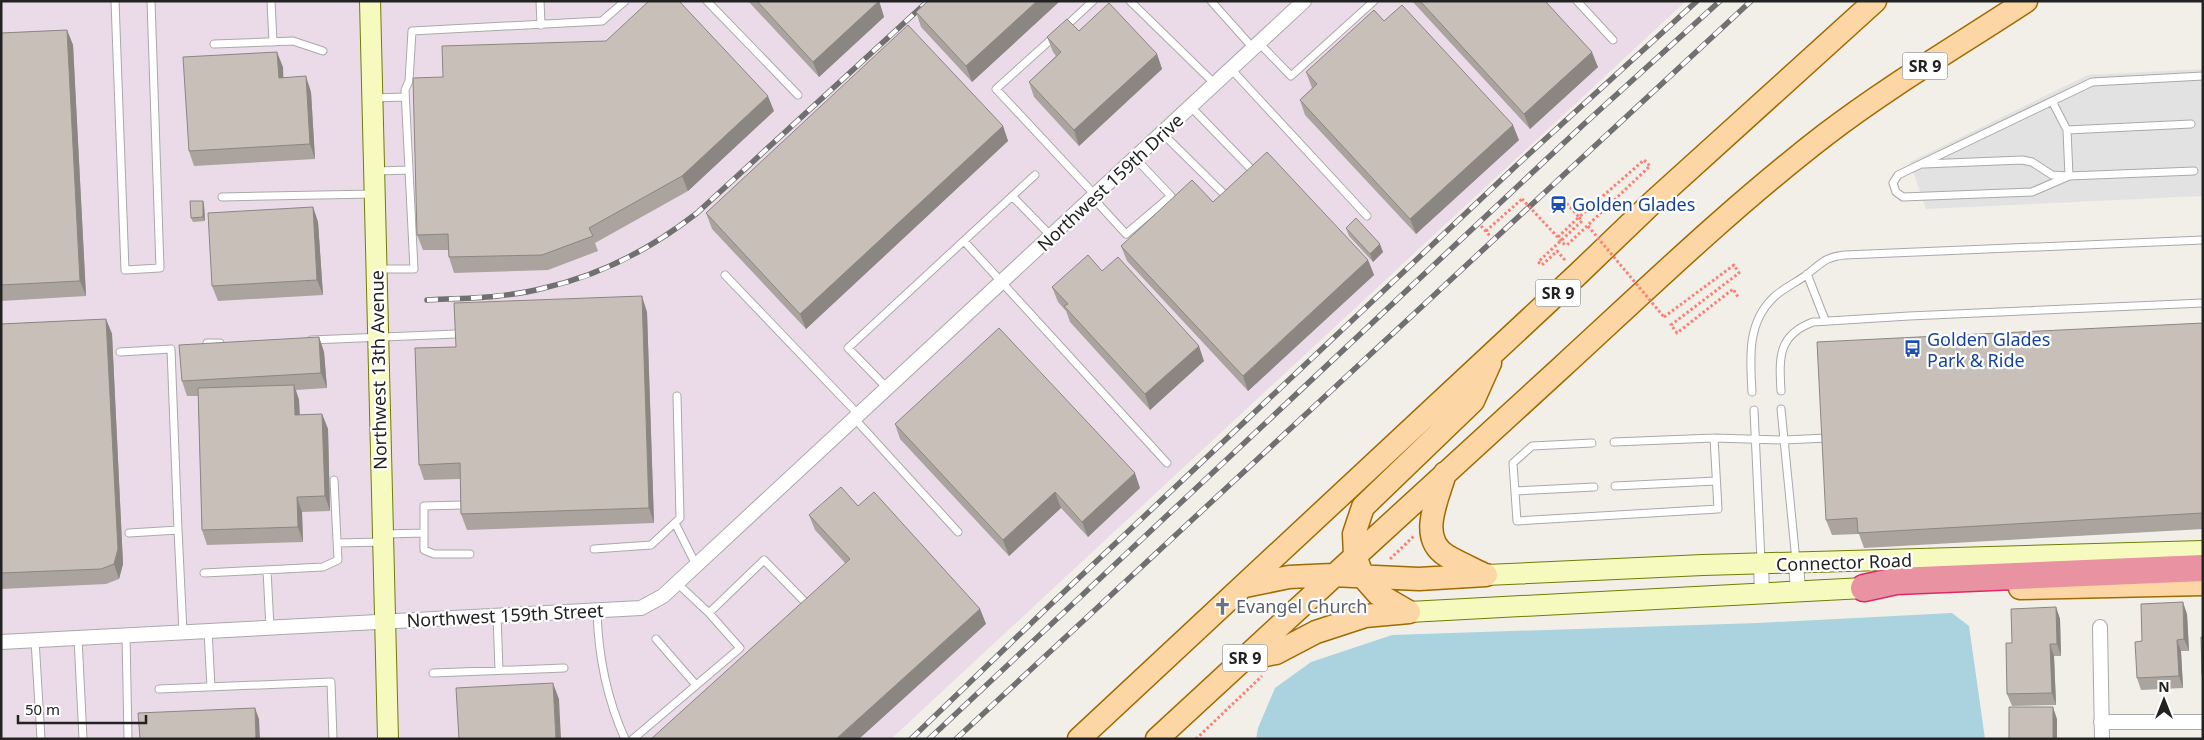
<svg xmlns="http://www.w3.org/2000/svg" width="2204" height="740" font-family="'Noto Sans',sans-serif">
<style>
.industrial{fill:#ebdbe8}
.parking{fill:#e2e2e2}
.water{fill:#aad3df}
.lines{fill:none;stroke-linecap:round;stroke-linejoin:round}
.lane-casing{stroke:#a9a9a9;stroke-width:9}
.street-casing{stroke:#a9a9a9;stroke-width:16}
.secondary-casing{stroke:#707d05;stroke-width:22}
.primary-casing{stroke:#a06b00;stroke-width:25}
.highway-casing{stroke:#dc2a67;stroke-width:29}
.path{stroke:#fa8072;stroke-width:3;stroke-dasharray:2.5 2.5;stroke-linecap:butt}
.lane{stroke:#fff;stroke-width:7}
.street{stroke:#fff;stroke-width:14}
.secondary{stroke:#f7fabf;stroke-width:20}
.primary{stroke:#fcd6a4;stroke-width:22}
.highway{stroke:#e892a2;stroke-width:26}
.rail-casing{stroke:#707070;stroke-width:5.5}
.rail{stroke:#fff;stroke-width:4;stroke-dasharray:11;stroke-linecap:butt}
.path-bridge{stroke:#fa8072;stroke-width:3;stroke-dasharray:2.5 2.5;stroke-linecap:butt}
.wall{fill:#aba49e}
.shaded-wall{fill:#8b8681}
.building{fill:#c7bfb8;stroke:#8b8681}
.labels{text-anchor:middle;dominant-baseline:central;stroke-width:4.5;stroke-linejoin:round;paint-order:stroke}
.shield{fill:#fff;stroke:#646464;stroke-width:1}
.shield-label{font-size:16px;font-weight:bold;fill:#222}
.street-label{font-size:18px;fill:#222;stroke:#fff}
.transit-label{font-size:18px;fill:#164399;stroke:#fff;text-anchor:start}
.worship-label{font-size:18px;fill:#5b616d;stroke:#fff;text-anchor:start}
</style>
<rect width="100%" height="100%" fill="#f2efe9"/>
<path class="industrial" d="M1,1H1686L891,739H1Z"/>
<path class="parking" d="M2203,69V196L1926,209L1910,162L2088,75Z"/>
<path class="water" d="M1952,613L1969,626L1985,739H1256L1258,728L1275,688L1311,662L1392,635L1757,623Z"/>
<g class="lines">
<defs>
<path id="lane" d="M115,1L125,270L160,268L151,1
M271,1L273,42
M540,1L541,25
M707,1L798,95
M1130,1L1215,84
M1211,1L1253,48
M1577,1L1613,40
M1064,28L1093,1
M1056,35L996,89L1095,195
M1259,43L1291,76L1374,1
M214,44L293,41L323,51
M1231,69L1367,216
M373,98L405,97
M2052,101L2067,130L2069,176
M1191,107L1254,172
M2067,130L2191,124
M1162,133L1224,194
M1924,164L2022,160L2032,162L2052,175L2069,176L2194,171
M377,171L409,170
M2069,176L2032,192L1903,197L1896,192L1893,183L1898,175L2092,82L2203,76
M222,197L374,194
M1013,197L1051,236
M1093,198L1126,234L1171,196L1135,158
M964,241L1167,463
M379,269H414L405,90L409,81L412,31L602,21L625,1
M1807,274L1825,320
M725,275L858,414
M311,340L456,334
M207,343H220
M120,352L171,349L178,530
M887,388L848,348L1035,175
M1781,391C1779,357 1778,335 1813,322L1909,316L2203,303
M1752,392C1750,358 1747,323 1773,298C1782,289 1795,283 1805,276C1821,264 1824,257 1845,255L2203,240
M1781,409L1796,561
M1754,410L1761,561
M854,418L958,532
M1614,442L1714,438L1784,440L1827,438
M1592,443L1532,446L1513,463L1517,521L1718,509L1714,438
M1615,486L1716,481
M1515,491L1594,487
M463,505L424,506V550L434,554H470
M675,523L696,565
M129,533L178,530L183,632
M385,534L424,533
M337,543L382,542
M594,549L651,545L680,518L677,396
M267,570L270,628
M204,573L323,567L338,560L334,480
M677,583L709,613L764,560L805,602
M597,610C598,653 607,699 625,739
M497,615L499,670
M208,631L211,687
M126,635L128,739
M78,638L83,739
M656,639L696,685
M35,640L41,739
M433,673L564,668
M159,689L331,682L333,739
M633,739L740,648L709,613"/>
<path id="street" d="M1796,563L1798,591
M1761,564L1762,593
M2100,627L2102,739
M1,642L641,608L663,596L1304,1
M2101,722H2203"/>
<path id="secondary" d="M370,1L388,739
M1486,575L1703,565L2203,551
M1409,612L1864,588"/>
<path id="primary" d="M1445,473C1438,499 1417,538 1447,556C1459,563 1473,569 1485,575
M1245,586L1289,577L1332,575L1419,579L1486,575
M2020,588L2203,584
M1409,612L1378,594L1363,577L1355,556L1354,534L1363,507L1473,401L1490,363
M1244,659L1276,653L1316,632L1365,616L1409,612
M1079,739L1578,274L1653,202L1875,1
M1157,739C1292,614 1427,490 1563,366C1649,287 1733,206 1825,135C1889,86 1959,45 2026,1"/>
<path id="highway" d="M1864,588L1896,581L2203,568"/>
</defs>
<use href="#lane" class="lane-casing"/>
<use href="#street" class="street-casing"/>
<use href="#secondary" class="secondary-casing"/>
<use href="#primary" class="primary-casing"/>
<use href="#highway" class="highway-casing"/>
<path class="path" d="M1560,196L1579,217L1644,160L1650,166L1566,246
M1481,226L1491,237
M1486,231L1522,199
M1558,237L1579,217
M1565,260L1557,251L1542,265L1538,262L1582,221L1579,217
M1664,317L1734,265L1739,273L1671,325L1677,333L1733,289L1738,297
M1390,559L1414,536
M1196,739L1262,676"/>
<use href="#lane" class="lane"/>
<use href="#street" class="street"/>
<use href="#secondary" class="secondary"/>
<use href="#primary" class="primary"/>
<use href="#highway" class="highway"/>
<defs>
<path id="rail" d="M427,300C466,298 506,298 544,288C601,275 651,249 697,213L928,1
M911,739L1048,607L1518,164L1697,1
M929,739L1583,125L1720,1
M956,739L1751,1"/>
</defs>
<use href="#rail" class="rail-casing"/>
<use href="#rail" class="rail"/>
<path class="path-bridge" d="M1522,199L1566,246
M1588,226L1664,317"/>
</g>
<path class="wall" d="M748,1H879L884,17L819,77Z
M928,1H1060L972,82L921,27L916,12Z
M1412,1H1545L1598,67L1530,129Z
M1384,21L1519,140L1416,234L1305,115L1300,100L1312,88L1306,72Z
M67,30L73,45L86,296L1,301V33Z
M1079,31L1157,54L1162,69L1079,146L1034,97L1029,82L1056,56L1053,52L1047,37Z
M283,67V78L311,92L315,159L194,166L189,151Z
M774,111L688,191L595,243L598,251L548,270L454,273L449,257L448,250H423L417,235Z
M1003,126L1008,141L806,329L712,229L706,213Z
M203,201L204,205L205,221L193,222L191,218Z
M1213,202L1368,260L1374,275L1248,391L1127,261L1121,246Z
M313,207L318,222L323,295L218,301L212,286Z
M1346,228L1383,252L1373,262L1349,236Z
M1102,271L1204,361L1150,410L1070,322L1066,311L1058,302L1052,287Z
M647,312L654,523L467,530L461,514L460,479L424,480L419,465L456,347Z
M106,319L112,334L123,564L119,579L106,584L1,589V324Z
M2203,323V529L1864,548L1859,534L1832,535L1826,520Z
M319,337L324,352L327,388L296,390L299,400L300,415L322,414L328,429L330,511L302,512L303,542L207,545L202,530L198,396H187L182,381Z
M895,424L1140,488L1088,537L1061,508L1009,556L900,439Z
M858,506L980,609L986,624L845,563L815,530L809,515Z
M2056,607L2060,619L2061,656H2054L2056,705L2012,706L2007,694L2012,643Z
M2187,614L2189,651H2181L2183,688L2141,690L2137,678L2142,641Z"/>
<path class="shaded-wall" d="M879,1L884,17L819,77L813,62Z
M1037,1H1060L972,82L966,66Z
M67,30L73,45L86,296L80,281Z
M277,52L283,67L284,93L279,78Z
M1592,52L1598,67L1530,129L1524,114Z
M1157,54L1162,69L1079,146L1074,130Z
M306,76L311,92L315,159L310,144Z
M768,96L774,111L688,191L682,176Z
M1513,125L1519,140L1416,234L1410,219Z
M1003,126L1008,141L806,329L800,314Z
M203,201L204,205L205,221L203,217Z
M313,207L318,222L323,295L317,280Z
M1380,244L1383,252L1373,262L1370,254Z
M1368,260L1374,275L1248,391L1243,376Z
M642,296L647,312L654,523L649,508Z
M106,319L112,334L123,564L119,579L114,564Z
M319,337L324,352L327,388L321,373Z
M1199,346L1204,361L1150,410L1145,394Z
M294,385L299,400L300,430L295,415Z
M322,414L328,429L330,511L325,496Z
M1135,473L1140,488L1088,537L1082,522Z
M1055,492L1061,508L1009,556L1003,540Z
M297,497L302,512L303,542L298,527Z
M2183,602L2187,614L2189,651L2184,639Z
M2056,607L2060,619L2061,656L2057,644Z
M980,609L986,624L859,739H836Z
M2177,640L2181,651L2183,688L2179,676Z
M2050,644L2054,656L2056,705L2052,693Z
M553,683L559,699L561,739H556Z
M2053,707L2057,719V739H2053Z
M255,708L259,719L260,739H256Z"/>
<path class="building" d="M649,1H679L768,96L682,176L589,228L593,236L542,255L449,257L448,234L417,235L413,78L443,77L442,46L606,41Z
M757,1H879L813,62Z
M928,1H1037L966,66L916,12Z
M1420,1H1545L1592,52L1524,114Z
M1109,3L1157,54L1074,130L1029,82L1061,52L1047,37L1067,19L1079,31Z
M1402,5L1513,125L1410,219L1300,100L1317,84L1306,72L1374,10L1384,21Z
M908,25L1003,126L800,314L706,213Z
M67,30L80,281L1,285V33Z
M277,52L279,78L306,76L310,144L189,151L183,57Z
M1267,152L1368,260L1243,376L1121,246L1192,180L1213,202Z
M190,201H203V217L191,218Z
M313,207L317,280L212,286L208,213Z
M1356,218L1380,244L1370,254L1346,228Z
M1088,255L1102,271L1118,257L1199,346L1145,394L1064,306L1068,304L1052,287Z
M642,296L649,508L461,514L460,463L419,465L415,348L456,347L454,303Z
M106,319L118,549L114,564L101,569L1,573V324Z
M2203,323V513L1858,533L1857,518L1826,520L1817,342Z
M999,328L1135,473L1082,522L1055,492L1003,540L895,424Z
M319,337L321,373L182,381L179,345Z
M294,385L295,415L322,414L325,496L297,497L298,527L202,530L198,388Z
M841,487L858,506L874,492L980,609L836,739H651L850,559L809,515Z
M2183,602L2184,639L2177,640L2179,676L2137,678L2135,642L2142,641L2141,604Z
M2056,607L2057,644H2050L2052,693L2007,694L2006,643H2012L2011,609Z
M2201,637H2203V675H2202Z
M553,683L556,739H459L456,688Z
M2009,707H2053V739H2009Z
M255,708L256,739H140L138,713Z"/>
<defs>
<symbol id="station-bare" viewBox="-9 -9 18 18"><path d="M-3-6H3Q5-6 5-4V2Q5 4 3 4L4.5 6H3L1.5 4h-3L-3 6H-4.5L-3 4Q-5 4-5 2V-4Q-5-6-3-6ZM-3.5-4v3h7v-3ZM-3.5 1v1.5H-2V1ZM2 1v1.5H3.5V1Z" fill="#1a4fb4" stroke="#fff" stroke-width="2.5" paint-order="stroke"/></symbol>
<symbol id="bus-bare" viewBox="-9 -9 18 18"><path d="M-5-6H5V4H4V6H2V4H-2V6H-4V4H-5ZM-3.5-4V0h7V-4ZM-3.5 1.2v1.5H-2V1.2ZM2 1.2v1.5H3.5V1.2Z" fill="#1a4fb4" stroke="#fff" stroke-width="2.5" paint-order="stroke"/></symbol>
<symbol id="church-bare" viewBox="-9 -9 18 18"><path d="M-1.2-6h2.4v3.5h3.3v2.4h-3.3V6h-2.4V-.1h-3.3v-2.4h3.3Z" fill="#6b7280" stroke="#fff" stroke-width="2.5" paint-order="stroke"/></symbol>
</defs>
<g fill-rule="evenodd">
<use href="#station-bare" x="1546" y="192" width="25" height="25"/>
<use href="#bus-bare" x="1900" y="336" width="25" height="25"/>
<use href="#church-bare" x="1210" y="594" width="25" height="25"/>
</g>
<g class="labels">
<g class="shield">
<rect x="1902.5" y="52.5" width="45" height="27" rx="4"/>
<rect x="1535.5" y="279.5" width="45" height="27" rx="4"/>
<rect x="1222.5" y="644.5" width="45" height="27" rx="4"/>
</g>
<g class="shield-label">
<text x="1925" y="66">SR 9</text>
<text x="1558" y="293">SR 9</text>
<text x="1245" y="658">SR 9</text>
</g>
<g class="street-label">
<text transform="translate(1110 182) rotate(-43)">Northwest 159th Drive</text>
<text transform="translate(378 370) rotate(-91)">Northwest 13th Avenue</text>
<text transform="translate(1844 562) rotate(-2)">Connector Road</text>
<text transform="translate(505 615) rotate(-3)">Northwest 159th Street</text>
</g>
<g class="transit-label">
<text x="1572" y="204">Golden Glades</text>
<text x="1927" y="339">Golden Glades<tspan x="1927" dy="21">Park &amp; Ride</tspan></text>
</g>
<g class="worship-label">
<text x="1236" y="606">Evangel Church</text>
</g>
</g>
<rect width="2204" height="740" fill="none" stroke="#222222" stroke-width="5"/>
<g transform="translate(2164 700)" stroke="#ffffff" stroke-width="4" paint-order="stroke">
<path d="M0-4L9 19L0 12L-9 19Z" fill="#222222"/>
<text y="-8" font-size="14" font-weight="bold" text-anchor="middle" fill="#222222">N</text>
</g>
<path d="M18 715v8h128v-8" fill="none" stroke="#222222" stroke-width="2.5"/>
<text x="25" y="715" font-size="15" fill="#222222" stroke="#ffffff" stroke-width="4" paint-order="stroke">50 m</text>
</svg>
